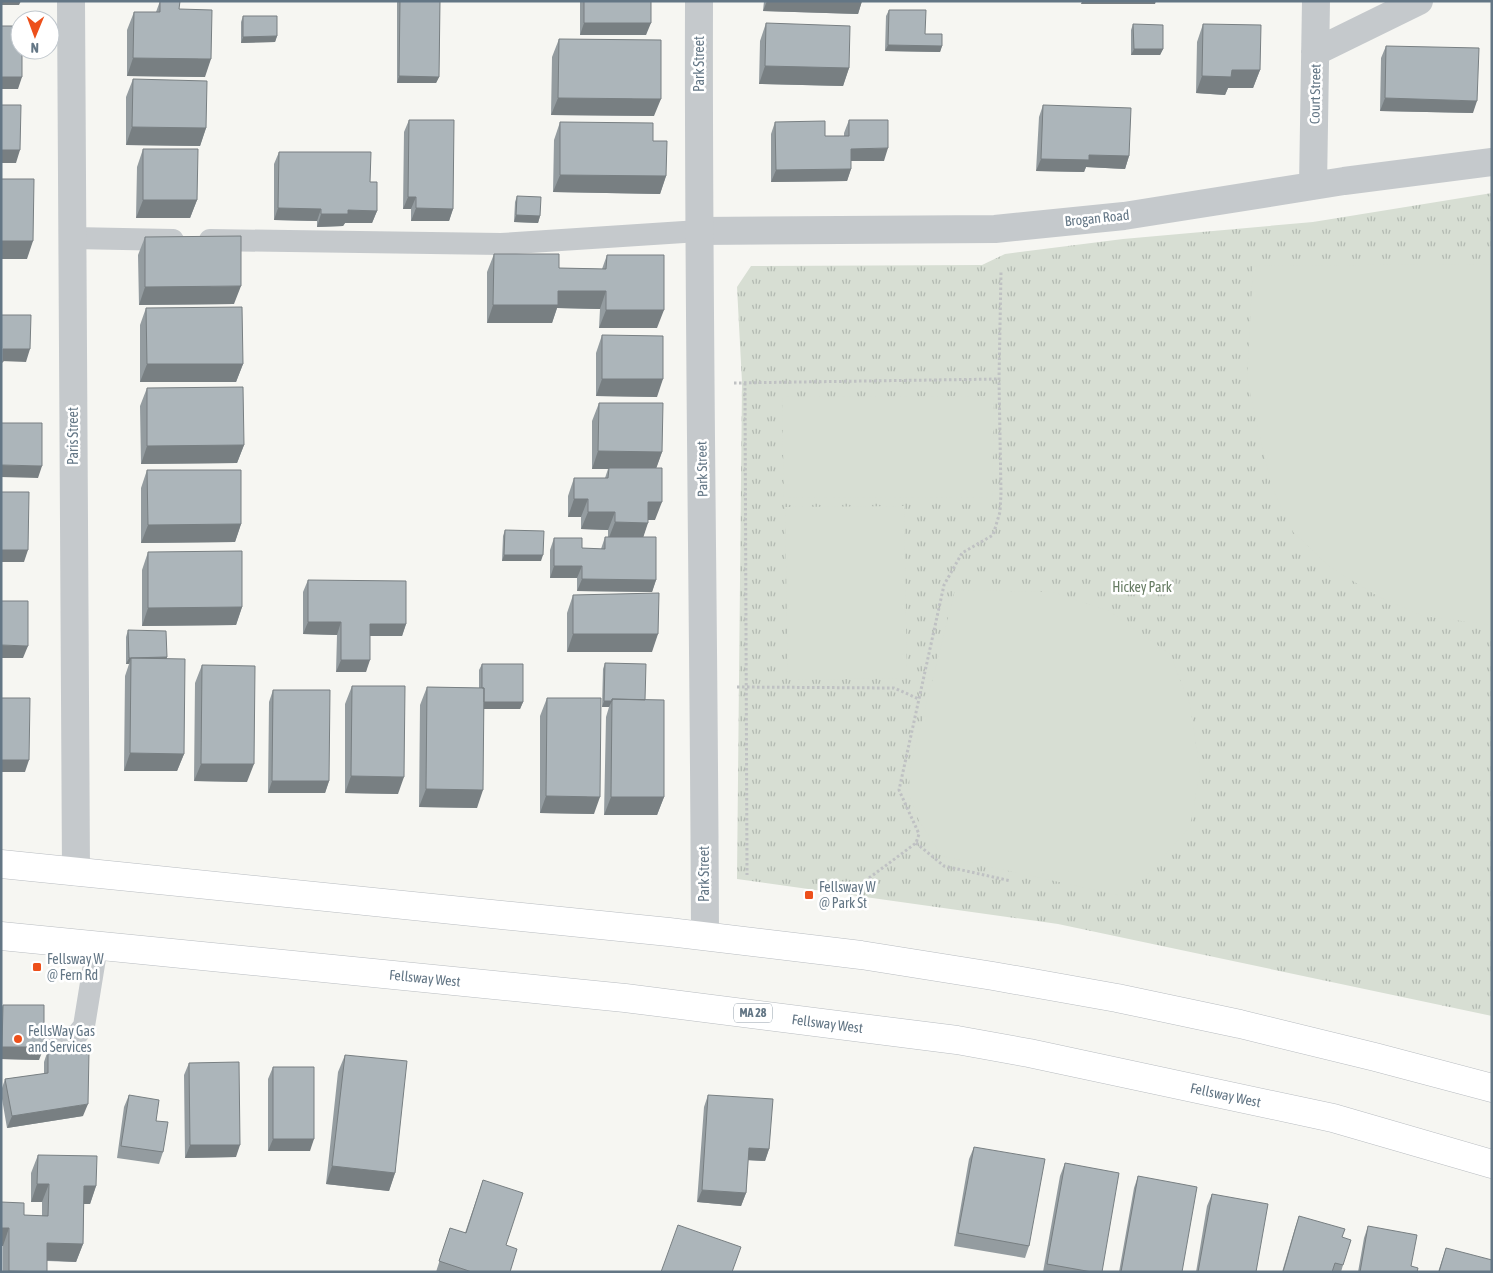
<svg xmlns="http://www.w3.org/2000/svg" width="1493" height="1273" font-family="'Asap Condensed',sans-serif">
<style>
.park{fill:url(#park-tufts)}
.garden{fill:#d7ded3}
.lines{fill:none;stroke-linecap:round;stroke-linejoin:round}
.primary-casing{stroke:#b8bcc0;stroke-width:29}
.path{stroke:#bfc1c3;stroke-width:3;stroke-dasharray:2.5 2.5;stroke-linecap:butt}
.service{stroke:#c5c9cc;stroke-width:22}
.minor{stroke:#c5c9cc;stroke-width:28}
.tertiary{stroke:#c5c9cc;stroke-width:28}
.primary{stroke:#fff;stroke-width:28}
.wall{fill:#949ca0}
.shaded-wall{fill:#787f82}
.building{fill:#acb5ba;stroke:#787f82}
.poi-dot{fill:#ed501b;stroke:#fff;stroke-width:2}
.labels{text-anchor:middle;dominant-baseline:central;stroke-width:5;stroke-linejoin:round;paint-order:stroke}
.shield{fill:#fff;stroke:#929faa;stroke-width:1}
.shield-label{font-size:12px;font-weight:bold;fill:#637685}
.street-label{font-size:14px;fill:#637685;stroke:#fff}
.park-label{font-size:14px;fill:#677c63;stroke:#fff}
.poi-label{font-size:14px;fill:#637685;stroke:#fff;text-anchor:start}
</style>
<defs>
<pattern id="park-tufts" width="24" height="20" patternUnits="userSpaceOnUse" patternTransform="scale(1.25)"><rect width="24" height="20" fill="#d7ded3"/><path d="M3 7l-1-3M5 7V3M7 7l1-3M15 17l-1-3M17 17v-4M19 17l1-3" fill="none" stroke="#b2b9b1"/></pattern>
</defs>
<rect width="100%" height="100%" fill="#f6f6f2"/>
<path class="park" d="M1492,193V1016L1058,924L737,879L742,382L737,287L751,266L982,265L1005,254L1123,239L1313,222Z"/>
<path class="garden" d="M1492,264V625L1423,616L1379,597L1330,567L1293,532L1271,485L1247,379L1253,266Z
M994,396L992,497L784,498L782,397Z
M904,506L907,678L788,680L785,507Z
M955,590L1053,592L1109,611L1170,654L1190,705L1200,771L1190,827L1145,877L1122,896L942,856L919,821L910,796L909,773Z"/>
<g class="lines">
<defs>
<g id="primary">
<path d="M1,864L669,932L861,955L993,976L1117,998L1240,1024L1375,1057L1492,1088"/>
<path id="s1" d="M1,936L625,998L957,1040L1029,1053L1333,1118L1492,1164"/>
</g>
</defs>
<use href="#primary" class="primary-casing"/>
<path class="path" d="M734,383L999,379
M745,383L747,875
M737,687L894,688L919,699
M916,843L944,866L1011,881
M853,890L916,843L919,834L899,790L944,585L962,553L993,535L1000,512L1001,493L999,379L1001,272"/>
<path class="service" d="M73,238L173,240
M210,240L501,244L699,231
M1,1036C21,1037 54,1042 73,1036C78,1035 81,1030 84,1026L97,946"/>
<path class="minor" d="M71,1L76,872
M1315,52L1419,1
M1313,186L1316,1
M699,231L995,229L1124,216L1344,181L1492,162"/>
<path class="tertiary" d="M699,1C698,313 704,624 705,936"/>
<use href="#primary" class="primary"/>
</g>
<path class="wall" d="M160,1L179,9L205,77L127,76V30L134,12H156Z
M397,1H440L439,77L436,83H397Z
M580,1H651L646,35H580Z
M764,1H862L858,14L763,11Z
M889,10L942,46L940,52L885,51L886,16Z
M243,16L277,36L275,42L241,43V22Z
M766,23L849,68L843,86L759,84L760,41Z
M1133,24L1163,49L1160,55H1131V30Z
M1203,24L1260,70L1253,88H1228L1225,95L1196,93L1197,42Z
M559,39L654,116L551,115L552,57Z
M1386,46L1473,113L1380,111L1381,58Z
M133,79L206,128L200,146L126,145V97Z
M1043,105L1129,156L1125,169L1086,167L1084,172L1036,171L1039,117Z
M409,120L453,209L449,221H411V209H403L404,132Z
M849,120L884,161H851V169L847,181L771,182V134L775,122L825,136H844V133Z
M560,122L653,141L666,176L660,194L553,192L554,140Z
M143,149L197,200L190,218H136L137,167Z
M279,152L370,182L377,211L372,223H345L343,226L317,227V221L274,220V164Z
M517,196L540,216L538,223L514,222L515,202Z
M145,237L234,304L139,305L138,255Z
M494,254L559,268L602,269L607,255L657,328H599L600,309L557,308L552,323H487V272Z
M146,308L243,364L236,382H140V325Z
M602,335L657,397L596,396V353Z
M147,388L244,445L237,463L141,464L140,406Z
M599,403L662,452L656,468L655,520H648L643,537L656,580L652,592L577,591V578H550V550L554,538L582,548L601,549L605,537H608V530L581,529V517H568V496L574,478H605L608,469H592V421Z
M147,470L241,524L235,542L141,543V488Z
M505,530L541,561H502L503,536Z
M148,552L242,607L236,625L142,626V570Z
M308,580L406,624L402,636H370L366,672H336L337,635L303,634V592Z
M573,595L652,652H567V613Z
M128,630L167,657L166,659L184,754L177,771H124L125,676L129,664H126V637Z
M605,663L645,700L664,797L657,815H604L606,717L609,707H602L603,669Z
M482,664L523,702L520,709H484L477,808L419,807L420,705L427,687L479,688V670Z
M202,665L247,782L194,781L195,683Z
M352,686L398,794L345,793V704Z
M273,690L329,781L325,793H268L269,702Z
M547,698L594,814L540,813V716Z
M3,1005L39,1060L1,1059V1009Z
M48,1050L83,1116L7,1128L1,1093V1091L5,1079L44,1074V1062Z
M345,1055L395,1173L389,1191L326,1184L338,1072Z
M189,1063L236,1157L185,1158L184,1075Z
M273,1067L310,1151H268V1079Z
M129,1095L156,1121L163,1152L159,1164L117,1158L124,1107Z
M708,1095L769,1149L765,1161L748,1160L746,1193L741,1206L697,1202L704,1107Z
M974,1147L1029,1246L1025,1258L954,1246L969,1159Z
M38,1155L96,1186L90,1204H84L83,1244L76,1262L47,1261V1272H3V1246L1,1202L24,1215L42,1216V1202H31V1173Z
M1065,1163L1102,1272H1043L1060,1176Z
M1138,1176L1182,1272H1119L1134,1188Z
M483,1180L510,1272H436L450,1228L465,1233Z
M1212,1194L1256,1272H1196L1207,1206Z
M1299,1216L1342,1237L1343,1265L1341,1272H1282L1295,1228Z
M1368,1226L1411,1266L1417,1272H1358L1364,1238Z
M1446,1248L1492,1272H1438Z"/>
<path class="shaded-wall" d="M1,1H21L19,5H1Z
M767,1H862L858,14L763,11Z
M1082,1H1156L1155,4H1081Z
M584,23H651L646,35H580Z
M277,36L275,42L241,43L243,37Z
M888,45L942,46L940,52L885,51Z
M1134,49H1163L1160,55H1131Z
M133,58L211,59L205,77L127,76Z
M765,66L849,68L843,86L759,84Z
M1232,70H1260L1253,88H1228L1225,95L1196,93L1202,76Z
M399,76L439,77L436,83H397Z
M1,77H22L18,89H1Z
M558,98L661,99L654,116L551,115Z
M1385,98L1477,101L1473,113L1380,111Z
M132,127L206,128L200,146L126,145Z
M888,148L884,161H846L851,149Z
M1,150H20L16,163H1Z
M1089,155L1129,156L1125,169L1086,167L1084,172L1036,171L1041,159Z
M851,169L847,181L771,182L776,170Z
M560,175L666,176L660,194L553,192Z
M408,197H416L411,209H403Z
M143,200H197L190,218H136Z
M278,208L321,209L317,221L274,220Z
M416,208L453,209L449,221H411Z
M348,210L377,211L372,223H345L343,226L317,227L321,214Z
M516,215L540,216L538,223L514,222Z
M1,241H33L27,259H1Z
M241,286L234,304L139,305L145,287Z
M558,291H606L600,309L557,308L552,323H487L493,305Z
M606,310H664L657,328H599Z
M3,349H30L26,362L1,361Z
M147,364H243L236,382H140Z
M602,379H663L657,397L596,396Z
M244,445L237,463L141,464L147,446Z
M598,451L662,452L656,469H592Z
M1,465L42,466L38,478L1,477Z
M574,499H588L581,517H568Z
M648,502H662L655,520H642Z
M588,512H615L608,530L581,529Z
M615,522L648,523L642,541L608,540Z
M241,524L235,542L141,543L148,525Z
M1,550H28L24,562H1Z
M504,555H543L541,561H502Z
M554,566H582L577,578H550Z
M582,579L656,580L652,592L577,591Z
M242,607L236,625L142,626L148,608Z
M308,622H341L337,635L303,634Z
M370,624H406L402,636H366Z
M573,634H658L652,652H567Z
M1,645L28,646L23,658H1Z
M167,657L165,664L131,658L129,664H126L129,658Z
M341,660H370L366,672H336Z
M604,701H612L609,707H602Z
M482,702H523L520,709H479Z
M130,753L184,754L177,771H124Z
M1,760H29L25,772H1Z
M201,764H254L247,782L194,781Z
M351,776L404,777L398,794L345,793Z
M272,781H329L325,793H268Z
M426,789L483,790L477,808L419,807Z
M546,796L600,797L594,814L540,813Z
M611,797H664L657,815H604Z
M2,1047H44L39,1060L1,1059V1049Z
M88,1104L83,1116L7,1128L12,1116Z
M273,1139H314L310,1151H268Z
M190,1145H240L236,1157L185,1158Z
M749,1148L769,1149L765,1161L745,1160Z
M332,1166L395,1173L389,1191L326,1184Z
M37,1184H49L42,1202H31Z
M84,1186H96L90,1204H78Z
M702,1190L746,1193L741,1206L697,1202Z
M1,1228H9L3,1246H1Z
M47,1243L83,1244L76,1262L41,1260Z
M9,1271L45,1272H8Z"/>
<path class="building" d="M160,1H180L179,9L212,10L211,59L133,58L134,12H160Z
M400,1H440L439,77L399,76Z
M584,1H651V23H584Z
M889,10H926L925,34H942V46L888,45Z
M243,16H277V36L243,37Z
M766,23L850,26L849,68L765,66Z
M1133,24L1163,25V49H1134Z
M1203,24L1261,25L1260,70H1232L1231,77L1202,76Z
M1,26H20V50H22V77H1Z
M559,39L661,40V99L558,98Z
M1386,46L1479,48L1477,101L1385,98Z
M133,79L207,81L206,128L132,127Z
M1,105H21L20,150H1Z
M1043,105L1131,108L1129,156L1089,155V160L1041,159Z
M409,120H454L453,209L416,208V197H408Z
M849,120H888V148L851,149V169L776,170L775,122L825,121V136H849Z
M560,122L653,123V141H667L666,176L560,175Z
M143,149H198L197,200H143Z
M279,152H371L370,182H377V211L348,210V214H321V209L278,208Z
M1,179H34L33,241H1Z
M517,196L541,197L540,216L516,215Z
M241,236V286L145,287V237Z
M494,254H559V268L606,269L607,255H664V310H606V291H558V305H493Z
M242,307L243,364H147L146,308Z
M1,315H31L30,349H3V362H1Z
M602,335L663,336V379H602Z
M243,387L244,445L147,446V388Z
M599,403H663L662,452L598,451Z
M1,423H42V466L1,465Z
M609,468H662V502H648V523L615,522V512H588V499H574V478H608Z
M147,470H241V524L148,525Z
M1,492H29L28,550H1Z
M505,530L544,531L543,555H504Z
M605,537H656V580L582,579V566H554V538H582V548L605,549Z
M242,551V607L148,608V552Z
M308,580L406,581V624H370V660H341V622H308Z
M659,593L658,634H573V595Z
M1,601H28V646L1,645Z
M128,630L166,631L167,657L129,658Z
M131,658L185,659L184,754L130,753Z
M605,663L646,664L645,700L612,699V701H604Z
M482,664H523V702H484V688H482Z
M202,665L255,666L254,764H201Z
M352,686H405L404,777L351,776Z
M427,687L484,688L483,790L426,789Z
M273,690H330L329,781H272Z
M1,698H30L29,760H1Z
M547,698H601L600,797L546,796Z
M612,699L664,700V797H611Z
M3,1005H44V1047H2Z
M48,1050L89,1051L88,1104L12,1116L5,1079L48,1073Z
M345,1055L407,1061L395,1173L332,1166Z
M239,1062L240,1145H190L189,1063Z
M273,1067H314V1139H273Z
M129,1095L159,1100L156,1121L168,1122L163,1152L121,1146Z
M708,1095L773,1099L769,1149L749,1148L746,1193L702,1190Z
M974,1147L1045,1159L1029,1246L958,1233Z
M38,1155L97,1156L96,1186H84L83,1244L47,1243V1272L9,1271V1228H1V1202L24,1203V1215L48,1216L49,1184H37Z
M1065,1163L1119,1173L1102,1272H1092L1047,1264Z
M1138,1176L1197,1187L1182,1272H1121Z
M483,1180L523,1193L506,1245L517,1249L510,1272H472L439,1261L450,1228L466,1233Z
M1212,1194L1268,1204L1256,1272H1198Z
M1299,1216L1345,1229L1342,1237L1351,1240L1343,1265L1335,1263L1332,1272H1283Z
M678,1225L741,1247L732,1272H661Z
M1368,1226L1417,1235L1411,1266L1418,1268L1417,1272H1360Z
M1446,1248L1492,1260V1272H1439Z"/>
<g class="poi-dot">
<rect x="804" y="890" width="10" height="10" rx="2.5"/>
<rect x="32" y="962" width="10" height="10" rx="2.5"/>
<circle cx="18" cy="1039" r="5"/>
</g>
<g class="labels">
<rect class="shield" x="734" y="1003.5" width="38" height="19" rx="4"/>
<g class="shield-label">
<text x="753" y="1013">MA 28</text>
</g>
<g class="street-label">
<text transform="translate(699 64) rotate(-90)">Park Street</text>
<text transform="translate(1315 94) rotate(-89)">Court Street</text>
<text transform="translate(1097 218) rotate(-6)">Brogan Road</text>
<text transform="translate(73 436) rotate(-90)">Paris Street</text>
<text transform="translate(702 469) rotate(-91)">Park Street</text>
<text transform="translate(704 874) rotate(-90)">Park Street</text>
<text stroke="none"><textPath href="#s1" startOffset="426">Fellsway West</textPath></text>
<text stroke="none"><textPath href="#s1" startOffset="831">Fellsway West</textPath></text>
<text stroke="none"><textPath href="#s1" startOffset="1236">Fellsway West</textPath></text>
</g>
<g class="park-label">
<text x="1142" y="587">Hickey Park</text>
</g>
<g class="poi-label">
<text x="819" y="887">Fellsway W<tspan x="819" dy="16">@ Park St</tspan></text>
<text x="47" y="959">Fellsway W<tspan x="47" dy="16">@ Fern Rd</tspan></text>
<text x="28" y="1031">FellsWay Gas<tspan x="28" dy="16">and Services</tspan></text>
</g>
</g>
<rect width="1493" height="1273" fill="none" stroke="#637685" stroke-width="5"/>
<g transform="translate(35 35) rotate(181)"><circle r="24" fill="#ffffff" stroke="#c1c8ce"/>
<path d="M0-4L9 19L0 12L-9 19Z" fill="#ed501b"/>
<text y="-8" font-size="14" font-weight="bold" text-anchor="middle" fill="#637685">N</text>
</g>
</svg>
